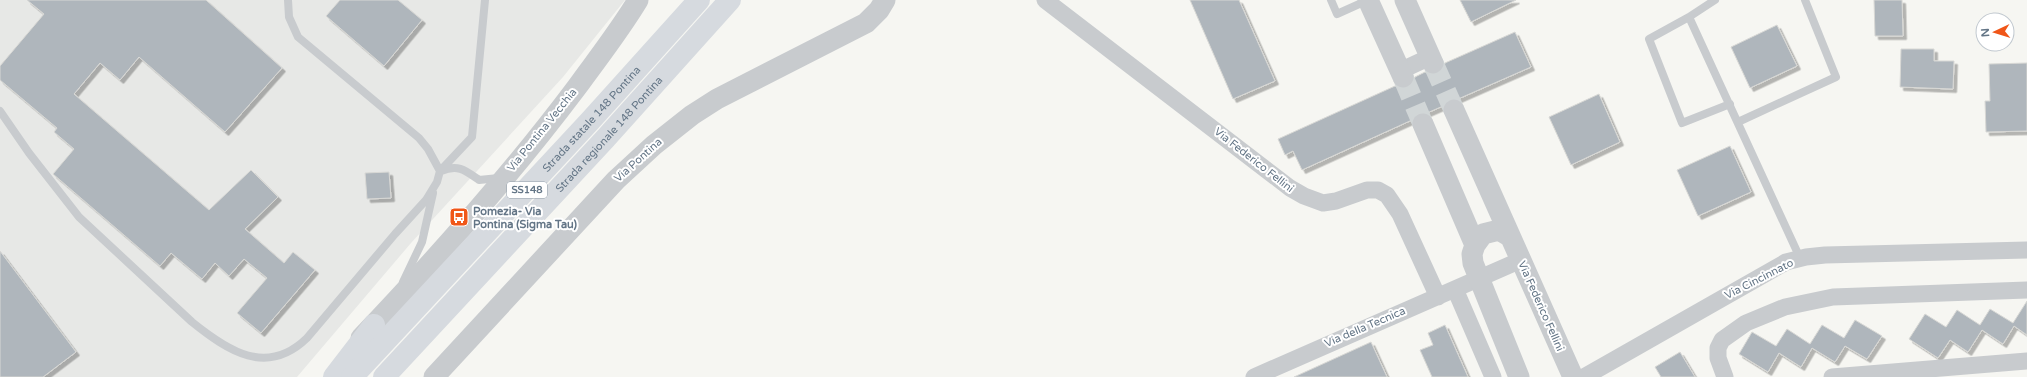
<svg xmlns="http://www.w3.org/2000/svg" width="2027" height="377" font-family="'Varela Round',sans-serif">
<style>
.built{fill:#e7e8e6}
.building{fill:#afb6bc;stroke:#d8d8d5;filter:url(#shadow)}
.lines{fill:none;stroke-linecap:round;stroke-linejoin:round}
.tertiary-tunnel{stroke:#d1d6d7;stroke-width:21;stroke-dasharray:21 10;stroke-linecap:butt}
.service{stroke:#c8cbce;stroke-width:8}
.minor{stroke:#c8cbce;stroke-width:17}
.tertiary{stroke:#c8cbce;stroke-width:21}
.trunk{stroke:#d6dadf;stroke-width:22}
.labels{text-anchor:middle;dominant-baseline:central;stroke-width:4;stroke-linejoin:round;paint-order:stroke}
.shield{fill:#fff;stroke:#929eaa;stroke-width:1}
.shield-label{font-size:10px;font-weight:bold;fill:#637586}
.street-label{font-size:11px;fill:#637586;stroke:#fff}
.poi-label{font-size:11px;font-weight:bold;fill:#637586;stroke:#fff;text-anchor:start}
</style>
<defs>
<filter id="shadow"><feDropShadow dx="3.5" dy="3.5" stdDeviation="0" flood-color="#0004"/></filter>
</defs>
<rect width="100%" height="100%" fill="#f6f6f2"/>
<path class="built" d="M0,0H625L563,77L411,243L297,377H0Z"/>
<path class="building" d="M27,0H206L282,68L225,132L139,57L120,80L100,63L74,94L209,210L251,170L278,197L245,229L284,263L293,252L315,270L261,333L237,313L267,278L244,259L229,276L215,263L202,279L171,253L160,266L53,174L74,149L54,132L57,128L0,80V66L44,14Z
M340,0H398L422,20L384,66L326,16Z
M1190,0H1239L1275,81L1233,99Z
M1460,0H1516L1471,22Z
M1874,0H1902L1903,36H1875Z
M1777,25L1797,66L1750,88L1731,47Z
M1515,32L1531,67L1458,99H1449L1443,106L1427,113H1418L1412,120L1302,170L1293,151L1285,155L1278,139L1395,86L1401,89L1408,88L1413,84L1415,77L1425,72L1431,75L1438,74L1443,70L1445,63Z
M1901,49H1934V61H1954L1953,89L1900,87Z
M2027,63V131L1986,132L1985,101H1990L1989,64Z
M1599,94L1620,142L1571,165L1549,117Z
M1730,146L1751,192L1698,216L1677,170Z
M389,172L391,198L367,199L365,173Z
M0,251L76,352L43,377H0Z
M2027,301V335L2014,326L2003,344L1982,330L1968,352L1950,340L1938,358L1909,339L1925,314L1946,327L1957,310L1980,325L1990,309L2013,323Z
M1855,320L1882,336L1867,359L1845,346L1835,362L1812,348L1801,367L1779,353L1768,372L1739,354L1752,332L1776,346L1787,329L1810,344L1822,325L1844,338Z
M1445,325L1468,377H1432L1420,350L1433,345L1428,333Z
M1371,342L1387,377H1294Z
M1680,352L1695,377H1661L1655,367Z"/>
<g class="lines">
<path class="tertiary-tunnel" d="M1433,63L1454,110
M1403,77L1423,124"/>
<path class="service" d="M288,0L289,17L298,37L419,138L428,149L440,171
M1331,0L1337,14L1368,0
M1715,0L1689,17L1800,258
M1689,17L1649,39L1682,123L1730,104
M0,111L29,153L79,217L192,322C228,351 267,377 307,338L395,234L426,200L437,182L440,171L472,137L485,0
M1738,122L1836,77L1805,0
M441,171C458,164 465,170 479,180L499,178
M403,282L422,242L433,193"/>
<path class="minor" d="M1045,0L1290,188L1304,196L1323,203L1336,201L1367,190H1378L1387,195L1400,214L1438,297
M1400,71L1430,57
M1455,289L1493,377
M1254,377L1521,260
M1584,377L1786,262L1806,257L1825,255L2027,250
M1725,377L1718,358V348L1722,340L1746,323L1785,307L1833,297L2027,290
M1832,377L2027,361"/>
<path class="tertiary" d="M1368,0L1403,77
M1405,0L1433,63
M1454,110L1573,377
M1423,124L1475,245
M1509,236L1499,230L1483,234L1475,245L1472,254L1473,263L1519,377
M361,338C437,258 511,175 577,87C598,58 620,30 638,0
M434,377L616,180L654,145L692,115L717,99L866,23L879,10L885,0"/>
<g class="trunk">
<path d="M334,377L374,325"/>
<path id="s1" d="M352,377L590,121L699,0"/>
<path id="s2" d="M384,377L605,139L730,0"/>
</g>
</g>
<defs>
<symbol id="bus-square" viewBox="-11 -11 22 22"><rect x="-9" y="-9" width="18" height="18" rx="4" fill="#f05618" stroke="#fff"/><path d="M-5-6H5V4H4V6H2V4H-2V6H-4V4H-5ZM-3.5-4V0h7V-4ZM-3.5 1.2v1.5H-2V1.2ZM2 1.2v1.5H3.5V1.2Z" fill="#fff"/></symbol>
</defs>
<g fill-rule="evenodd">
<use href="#bus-square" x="448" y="206" width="22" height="22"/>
</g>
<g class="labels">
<rect class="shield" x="507" y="182" width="40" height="16" rx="3"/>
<g class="shield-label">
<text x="527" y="190">SS148</text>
</g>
<g class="street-label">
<text stroke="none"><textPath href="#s1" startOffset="352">Strada statale 148 Pontina</textPath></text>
<text transform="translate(542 130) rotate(-51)">Via Pontina Vecchia</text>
<text stroke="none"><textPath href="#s2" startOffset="331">Strada regionale 148 Pontina</textPath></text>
<text transform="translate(638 160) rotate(-42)">Via Pontina</text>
<text transform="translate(1254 160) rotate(38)">Via Federico Fellini</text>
<text transform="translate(1759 279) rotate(-27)">Via Cincinnato</text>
<text transform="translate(1541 306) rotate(66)">Via Federico Fellini</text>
<text transform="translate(1365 327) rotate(-23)">Via della Tecnica</text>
</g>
<g class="poi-label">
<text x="473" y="211">Pomezia- Via<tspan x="473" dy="13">Pontina (Sigma Tau)</tspan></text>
</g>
</g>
<g transform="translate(1995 32) rotate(266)"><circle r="19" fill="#ffffff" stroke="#c1c8cf"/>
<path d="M0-3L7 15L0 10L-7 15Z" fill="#f05618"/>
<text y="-6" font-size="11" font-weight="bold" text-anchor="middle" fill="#637586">N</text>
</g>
</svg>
